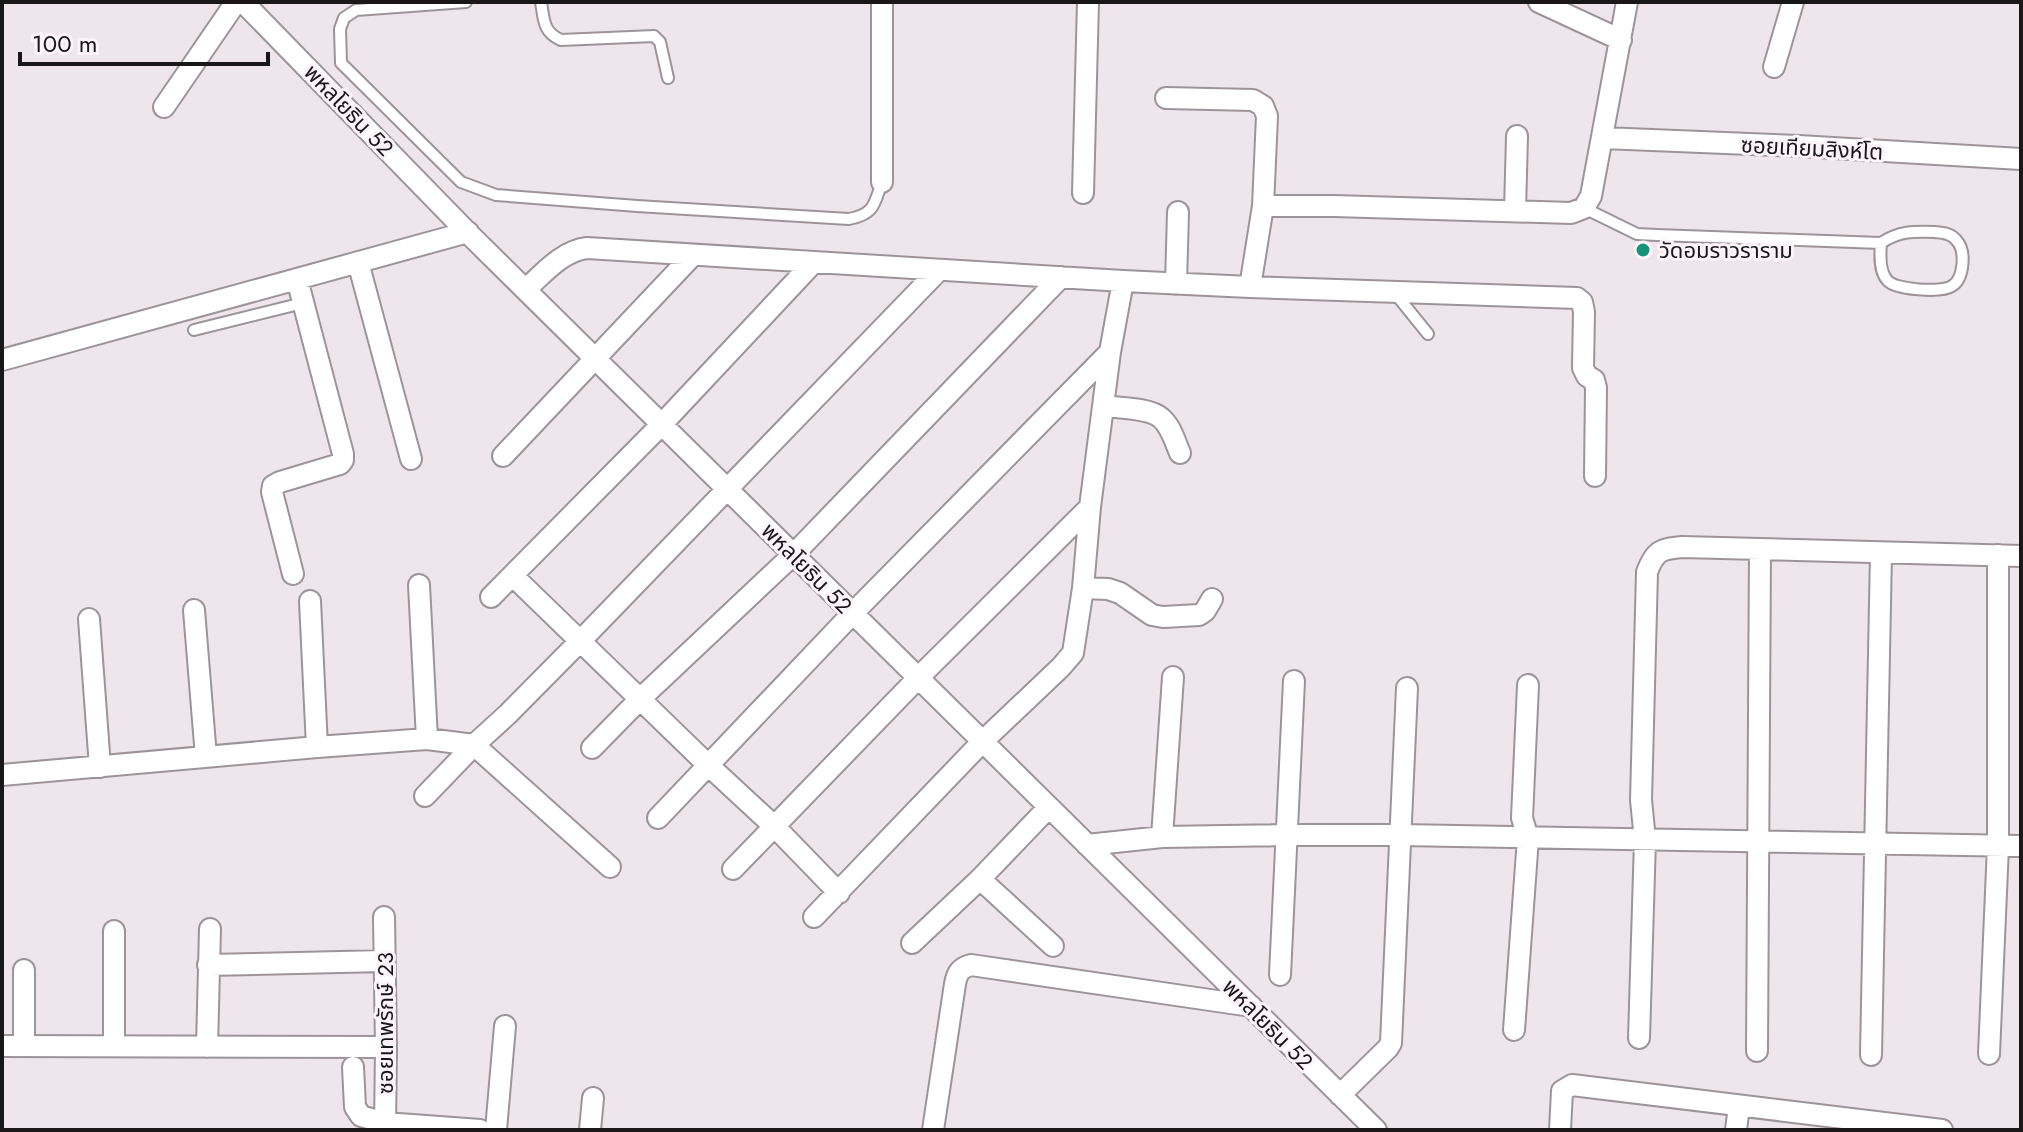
<svg xmlns="http://www.w3.org/2000/svg" width="2023" height="1132" font-family="Jost,'Noto Sans Thai',sans-serif">
<style>
.lines{fill:none;stroke-linecap:round;stroke-linejoin:round}
.lane-casing{stroke:#9d9499;stroke-width:14}
.street-casing{stroke:#9d9499;stroke-width:24}
.lane{stroke:#fff;stroke-width:10}
.street{stroke:#fff;stroke-width:20}
.poi-dot{fill:#18937a;stroke:#fdf4f9;stroke-width:3}
.labels{text-anchor:middle;dominant-baseline:central;stroke-width:6;stroke-linejoin:round;paint-order:stroke}
.street-label{font-size:22px;fill:#1a1719;stroke:#fdf4f9}
.poi-label{font-size:22px;fill:#1a1719;stroke:#fdf4f9;text-anchor:start}
</style>
<rect width="100%" height="100%" fill="#efe6ec"/>
<g class="lines">
<defs>
<path id="lane" d="M466,2L356,10L344,18L340,29L341,63L461,182L496,195L637,206L849,219C875,214 874,204 882,182
M541,2C544,20 543,32 561,40L654,36L660,42L668,78
M1584,208L1637,234L1657,235L1881,243C1899,231 1914,231 1935,232C1943,233 1951,233 1957,241C1966,251 1964,279 1952,286C1942,293 1894,290 1887,280C1879,271 1880,254 1881,243
M1394,292L1428,334
M194,330L303,303"/>
<path id="street" d="M243,2L471,236L1376,1130
M882,2V182
M1539,2L1621,40
M1774,67L1793,2
M1166,98L1253,100L1263,106L1267,116L1263,206L1250,287
M164,107L236,2
M1603,138L1799,146L2021,159
M1083,193L1088,2
M1263,206H1334L1571,213L1584,208L1591,196L1627,2
M1515,211L1517,136
M358,262L411,459
M1176,284L1178,212
M526,289C544,273 562,251 587,248L1123,281L1250,287L1577,298L1582,302L1584,312L1583,368L1587,376L1594,380L1596,388L1595,476
M2,360L468,232
M1103,406C1119,408 1150,408 1161,418C1171,426 1175,442 1180,453
M503,456L693,255
M293,574L272,492L273,486L280,482L340,464L343,460V454L297,279
M513,576L708,765L775,827L839,893
M419,585L427,739
M1083,588L1108,589L1120,593L1152,615L1163,617L1199,615L1205,611L1212,599
M491,597L662,424L813,263
M310,601L317,747
M194,610L206,757
M89,619L100,767
M592,748L640,699L794,554L1061,277
M2,775L317,747L427,739L474,745L610,867
M425,796L474,745L508,714L591,630L939,270
M658,818L852,614L1110,352
M1162,837L1173,677
M1087,845L1162,837L1287,835H1401L2021,846
M733,869L919,677L1090,507
M980,879L1053,946
M384,917L386,1047L385,1130
M814,917L983,741L1061,667L1073,653L1083,588L1090,507L1110,352L1123,281
M912,943L980,879L1049,807
M208,965L384,961
M1280,975L1294,681
M1514,1030L1528,838L1522,818L1528,685
M1639,1038L1645,840L1641,800L1647,572C1655,551 1660,549 1682,547L2021,556
M2,1046L386,1047
M24,1046V970
M114,1046V931
M207,1047L210,929
M1757,1051L1760,550
M1989,1054L1998,846V555
M1871,1055L1881,553
M353,1067L355,1107L361,1116L385,1123L480,1130
M1340,1095L1388,1048L1391,1043L1407,688
M496,1130L505,1026
M590,1130L593,1098
M933,1130L955,984C957,973 960,968 971,965L1251,1006
M1560,1130L1562,1091L1572,1085L1942,1130
M1736,1130L1739,1106"/>
</defs>
<use href="#lane" class="lane-casing"/>
<use href="#street" class="street-casing"/>
<use href="#lane" class="lane"/>
<use href="#street" class="street"/>
</g>
<circle class="poi-dot" cx="1643" cy="250" r="8"/>
<g class="labels">
<g class="street-label">
<text transform="translate(349 110) rotate(46)">พหลโยธิน 52</text>
<text transform="translate(1812 148) rotate(3)">ซอยเทียมสิงห์โต</text>
<text transform="translate(807 568) rotate(45)">พหลโยธิน 52</text>
<text transform="translate(385 1023) rotate(-90)">ซอยเทพรักษ์ 23</text>
<text transform="translate(1268 1024) rotate(45)">พหลโยธิน 52</text>
</g>
<g class="poi-label">
<text x="1659" y="250">วัดอมราวราราม</text>
</g>
</g>
<rect width="2023" height="1132" fill="none" stroke="#1a1719" stroke-width="8"/>
<path d="M20 52v12h248v-12" fill="none" stroke="#1a1719" stroke-width="4"/>
<text x="32" y="52" font-size="24" fill="#1a1719" stroke="#fdf4f9" stroke-width="6" paint-order="stroke">100 m</text>
</svg>
